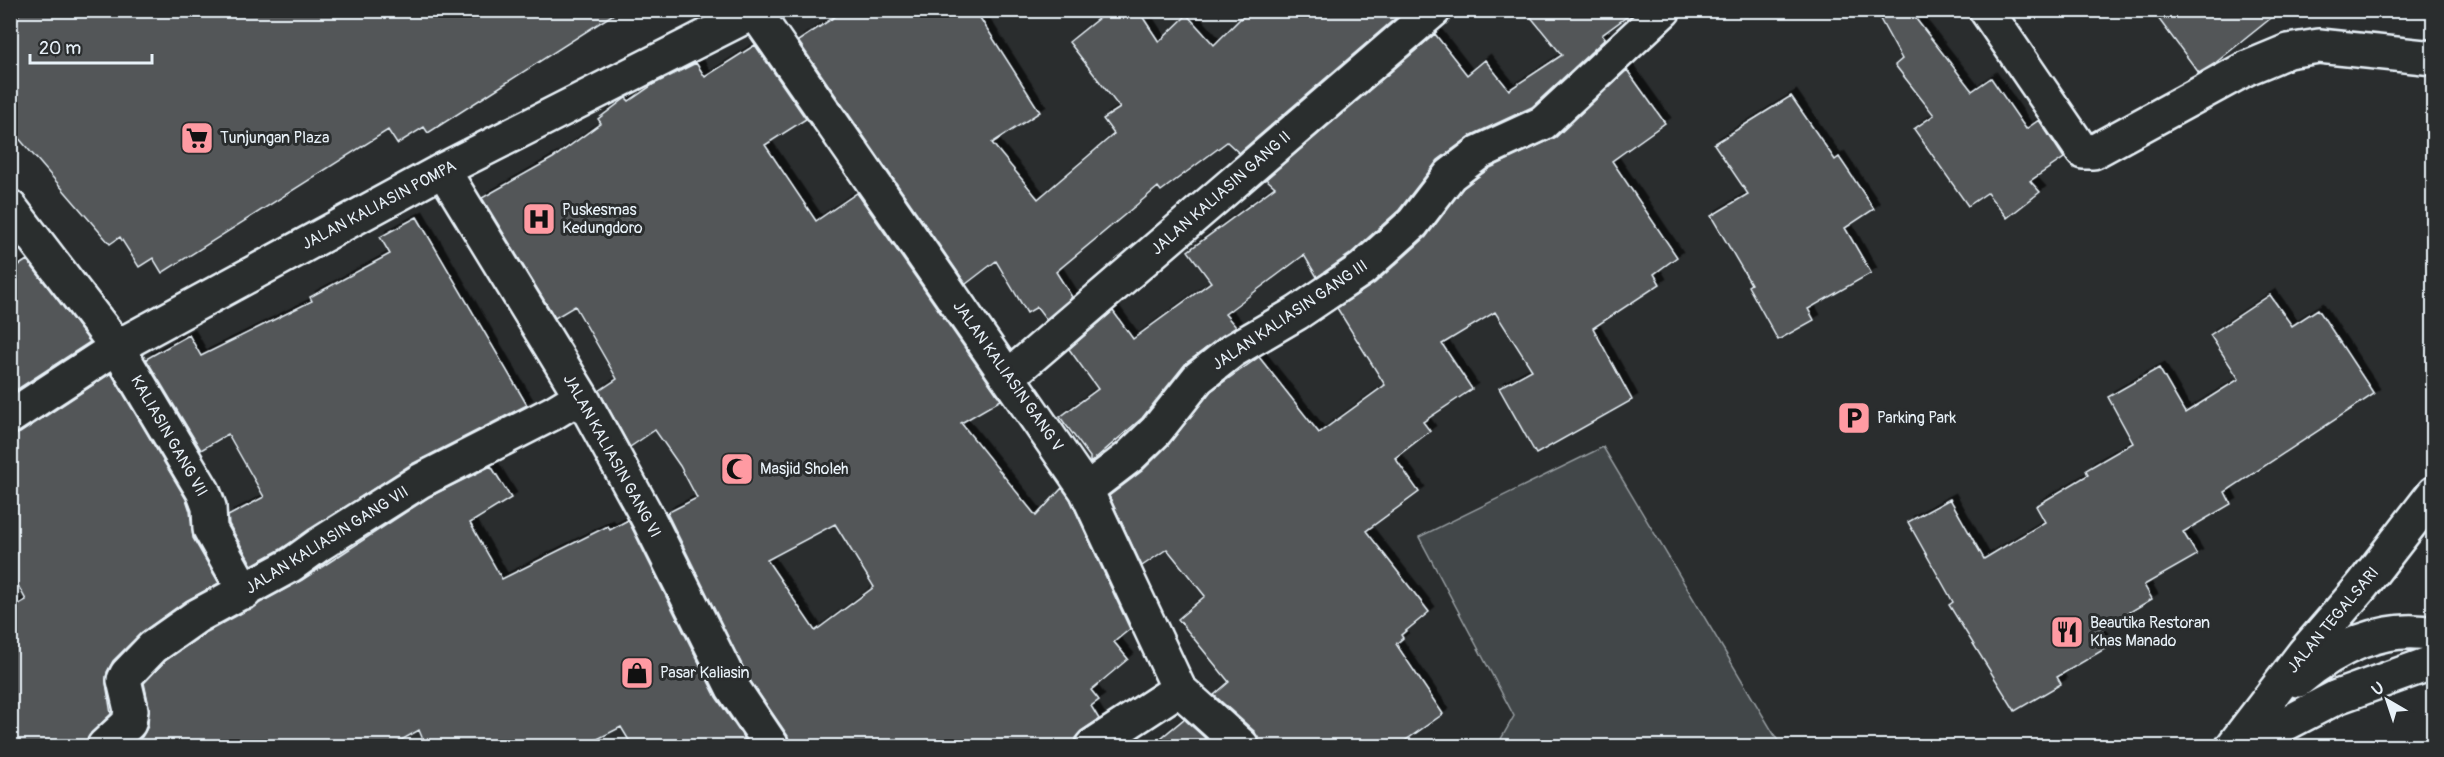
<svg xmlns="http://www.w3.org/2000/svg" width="2444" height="757" font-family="Pangolin,sans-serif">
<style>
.green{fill:#424648;stroke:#959ca0;stroke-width:1.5}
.building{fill:#535759;stroke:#e8f1f8;stroke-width:1.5;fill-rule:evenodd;filter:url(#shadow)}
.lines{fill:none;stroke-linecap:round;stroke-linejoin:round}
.minor-casing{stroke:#e8f1f8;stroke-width:38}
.minor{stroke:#2a2d2e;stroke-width:33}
.labels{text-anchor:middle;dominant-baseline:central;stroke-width:6;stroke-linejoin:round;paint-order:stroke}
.poi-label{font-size:16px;fill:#e8f1f8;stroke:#2a2d2e;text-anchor:start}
.street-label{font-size:16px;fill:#e8f1f8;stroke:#2a2d2e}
</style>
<defs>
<filter id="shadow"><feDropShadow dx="5.5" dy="-5.5" stdDeviation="0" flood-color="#0009"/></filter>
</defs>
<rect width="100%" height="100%" fill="#2a2d2e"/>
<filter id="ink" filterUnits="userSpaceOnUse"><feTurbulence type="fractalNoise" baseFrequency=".0167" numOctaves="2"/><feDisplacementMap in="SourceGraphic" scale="12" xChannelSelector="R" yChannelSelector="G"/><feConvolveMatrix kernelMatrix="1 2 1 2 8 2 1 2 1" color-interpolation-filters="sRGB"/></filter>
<g filter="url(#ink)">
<path class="green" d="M1603,447L1781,746H1505L1501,739L1514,716L1419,537Z"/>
<path class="building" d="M25,10H620L428,133L424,127L397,144L388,130L162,273L153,258L139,267L120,237L110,244L10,128V21Z
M845,10H975L1040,112L992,143L1038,199L1114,134L1103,119L1120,108L1069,42L1109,10H1138L1159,42L1187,15L1214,45L1249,10H1405L1239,153L1227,142L1161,191L1158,187L1056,272L1072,297L1046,319L1037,307L1027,313L996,261L966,284L798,41Z
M1525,10H1636L1602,35L1605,39L1532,107L1472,135L1438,160L1399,210L1350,254L1317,277L1304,255L1225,314L1236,327L1186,363L1142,418L1090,463V457L1060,417L1098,389L1069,349L1113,311L1133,339L1211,282L1188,251L1275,187L1266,179L1435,34L1467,75L1485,60L1509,90L1562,55Z
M1875,10H1909L1972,91L1991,78L2026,129L2039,120L2064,158L2030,181L2040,192L2007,218L1987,193L1968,206L1914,129L1934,115L1895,65L1902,59Z
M2152,10H2281L2214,64L2199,73Z
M755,45L806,119L765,145L816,221L857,193L1001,400L961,423L1036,516L1062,488L1070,499L1130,629L1114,642L1128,659L1091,690L1099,700L1091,706L1099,719L1081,731L1075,738L1073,747H790L788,736L749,679L667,513L697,498L680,466L655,430L630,447L599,391L617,379L575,306L555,318L482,198L553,158L601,123L598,119L623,100L626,98L629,101L654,84L696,63L705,77ZM835,524L874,587L815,631L767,560Z
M1627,70L1665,123L1612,161L1677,257L1654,274L1660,284L1593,328L1632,400L1536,454L1499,388L1532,370L1495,312L1442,344L1472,389L1423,422L1430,431L1395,458L1419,492L1366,531L1429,612L1401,635L1403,638L1396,644L1443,714L1396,747H1260L1255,732L1214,695L1229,682L1178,619L1205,596L1167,549L1142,566L1109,496L1142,471L1169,444L1211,391L1259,357L1319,433L1385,385L1337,308L1375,283L1426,237L1463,188L1490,168L1556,137Z
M1791,96L1835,160L1839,157L1874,209L1845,228L1871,273L1808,309L1814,320L1778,340L1748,286L1751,284L1711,216L1748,194L1714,144Z
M417,217L527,405L410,465L281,549L252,565L229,524L228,516L264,497L228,434L201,450L146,359L189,335L201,356L312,301L310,297L390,254L380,237Z
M27,260L90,342L10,394V271Z
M2270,295L2292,326L2318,309L2374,394L2225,492L2231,504L2183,532L2197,555L2144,585L2152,599L2098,631L2108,647L2057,677L2061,684L2015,711L1949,605L1953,602L1908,522L1950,499L1984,559L2045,522L2036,506L2088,475L2086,470L2133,443L2108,397L2159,368L2185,413L2239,379L2210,335Z
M111,373L186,499L190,511L193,538L219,583L186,601L142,632L113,661L107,672L106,683L111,714L91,733L86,747H10V609L26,600L10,571V436L20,433Z
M491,466L511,498L470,523L502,579L608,526L610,530L628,520L716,697L750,747H633L621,727L582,747H426L419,730L389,747H131L142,737L148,726L149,706L144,683L165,661L207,632L302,580L429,497Z
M1184,719L1215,747H1150Z"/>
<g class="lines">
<defs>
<path id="minor" d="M1986,10L2083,152H2093L2247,68L2288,51L2319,46L2434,58
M755,12L1086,490L1179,689L1242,746
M443,170L581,396L650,522L733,688L772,746
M10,207L117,347L203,491L209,507L210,529L245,592
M1009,376L1434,10
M10,417L117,347L443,170L758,10
M1086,490L1129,457L1156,431L1198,378L1232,351L1297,313L1362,269L1413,223L1450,175L1480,152L1543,123L1664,10
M2298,680C2335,648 2384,624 2434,634
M104,746L129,723L131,710L124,680L127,674L153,647L197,616L291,565L320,544L420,481L553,413L581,396
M1092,746L1179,689
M2233,746L2304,653L2362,586L2434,493
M2243,746L2337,697L2434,662"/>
</defs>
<use href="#minor" class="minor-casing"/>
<use href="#minor" class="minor"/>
</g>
</g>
<defs>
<symbol id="supermarket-square" viewBox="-11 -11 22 22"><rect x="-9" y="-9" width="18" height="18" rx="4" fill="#ff9aa2" stroke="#2a2d2e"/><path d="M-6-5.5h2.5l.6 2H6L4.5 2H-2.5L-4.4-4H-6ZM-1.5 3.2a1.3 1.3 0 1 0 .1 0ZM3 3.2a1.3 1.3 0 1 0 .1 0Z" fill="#111"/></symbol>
<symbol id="hospital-square" viewBox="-11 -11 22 22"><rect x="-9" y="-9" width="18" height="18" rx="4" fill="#ff9aa2" stroke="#2a2d2e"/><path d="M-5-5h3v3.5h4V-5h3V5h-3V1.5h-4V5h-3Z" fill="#111"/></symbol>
<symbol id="parking-square" viewBox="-11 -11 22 22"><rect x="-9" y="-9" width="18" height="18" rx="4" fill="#ff9aa2" stroke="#2a2d2e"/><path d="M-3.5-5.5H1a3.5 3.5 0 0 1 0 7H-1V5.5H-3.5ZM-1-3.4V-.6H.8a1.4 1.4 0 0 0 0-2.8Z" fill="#111"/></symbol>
<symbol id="mosque-square" viewBox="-11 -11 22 22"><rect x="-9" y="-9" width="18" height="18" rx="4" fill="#ff9aa2" stroke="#2a2d2e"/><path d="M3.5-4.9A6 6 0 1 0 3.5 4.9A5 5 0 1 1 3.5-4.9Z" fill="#111"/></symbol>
<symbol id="restaurant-square" viewBox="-11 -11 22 22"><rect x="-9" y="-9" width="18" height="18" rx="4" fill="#ff9aa2" stroke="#2a2d2e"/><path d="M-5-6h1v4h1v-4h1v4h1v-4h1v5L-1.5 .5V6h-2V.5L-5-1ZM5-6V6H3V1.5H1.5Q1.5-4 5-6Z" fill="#111"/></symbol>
<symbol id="shop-square" viewBox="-11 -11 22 22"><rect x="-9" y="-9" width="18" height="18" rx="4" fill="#ff9aa2" stroke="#2a2d2e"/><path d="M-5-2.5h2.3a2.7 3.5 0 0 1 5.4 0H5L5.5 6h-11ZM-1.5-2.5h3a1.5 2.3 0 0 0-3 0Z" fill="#111"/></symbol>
</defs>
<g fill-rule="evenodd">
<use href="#supermarket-square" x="178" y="119" width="38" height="38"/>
<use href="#hospital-square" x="520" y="200" width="38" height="38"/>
<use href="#parking-square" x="1835" y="399" width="38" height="38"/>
<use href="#mosque-square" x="718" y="450" width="38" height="38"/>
<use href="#restaurant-square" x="2048" y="613" width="38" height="38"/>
<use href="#shop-square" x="618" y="654" width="38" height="38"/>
</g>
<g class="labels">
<g class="poi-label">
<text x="220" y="138">Tunjungan Plaza</text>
<text x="562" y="210">Puskesmas<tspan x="562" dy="18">Kedungdoro</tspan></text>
<text x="1877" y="418">Parking Park</text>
<text x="760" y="469">Masjid Sholeh</text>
<text x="2090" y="623">Beautika Restoran<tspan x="2090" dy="18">Khas Manado</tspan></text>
<text x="660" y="673">Pasar Kaliasin</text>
</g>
<g class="street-label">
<text transform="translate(1221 193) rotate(-41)">JALAN KALIASIN GANG II</text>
<text transform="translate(379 205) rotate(-28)">JALAN KALIASIN POMPA</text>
<text transform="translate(1290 315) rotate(-34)">JALAN KALIASIN GANG III</text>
<text transform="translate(1008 376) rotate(55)">JALAN KALIASIN GANG V</text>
<text transform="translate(169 436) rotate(60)">KALIASIN GANG VII</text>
<text transform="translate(612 456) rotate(61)">JALAN KALIASIN GANG VI</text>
<text transform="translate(327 540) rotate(-32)">JALAN KALIASIN GANG VII</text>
<text transform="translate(2333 620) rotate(-50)">JALAN TEGALSARI</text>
</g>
</g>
<rect width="2444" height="757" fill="none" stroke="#2a2d2e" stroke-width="36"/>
<rect x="18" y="18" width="2408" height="721" fill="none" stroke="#e8f1f8" stroke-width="2" filter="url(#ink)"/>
<g transform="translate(2387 700) rotate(321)" stroke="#2a2d2e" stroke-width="4.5" paint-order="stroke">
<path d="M0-4.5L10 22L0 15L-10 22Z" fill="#e8f1f8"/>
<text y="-9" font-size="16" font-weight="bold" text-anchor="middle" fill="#e8f1f8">U</text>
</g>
<path d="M30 54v9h122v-9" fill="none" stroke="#e8f1f8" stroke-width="3"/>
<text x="39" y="54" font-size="18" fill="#e8f1f8" stroke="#2a2d2e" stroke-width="4.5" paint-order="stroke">20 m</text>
</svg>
